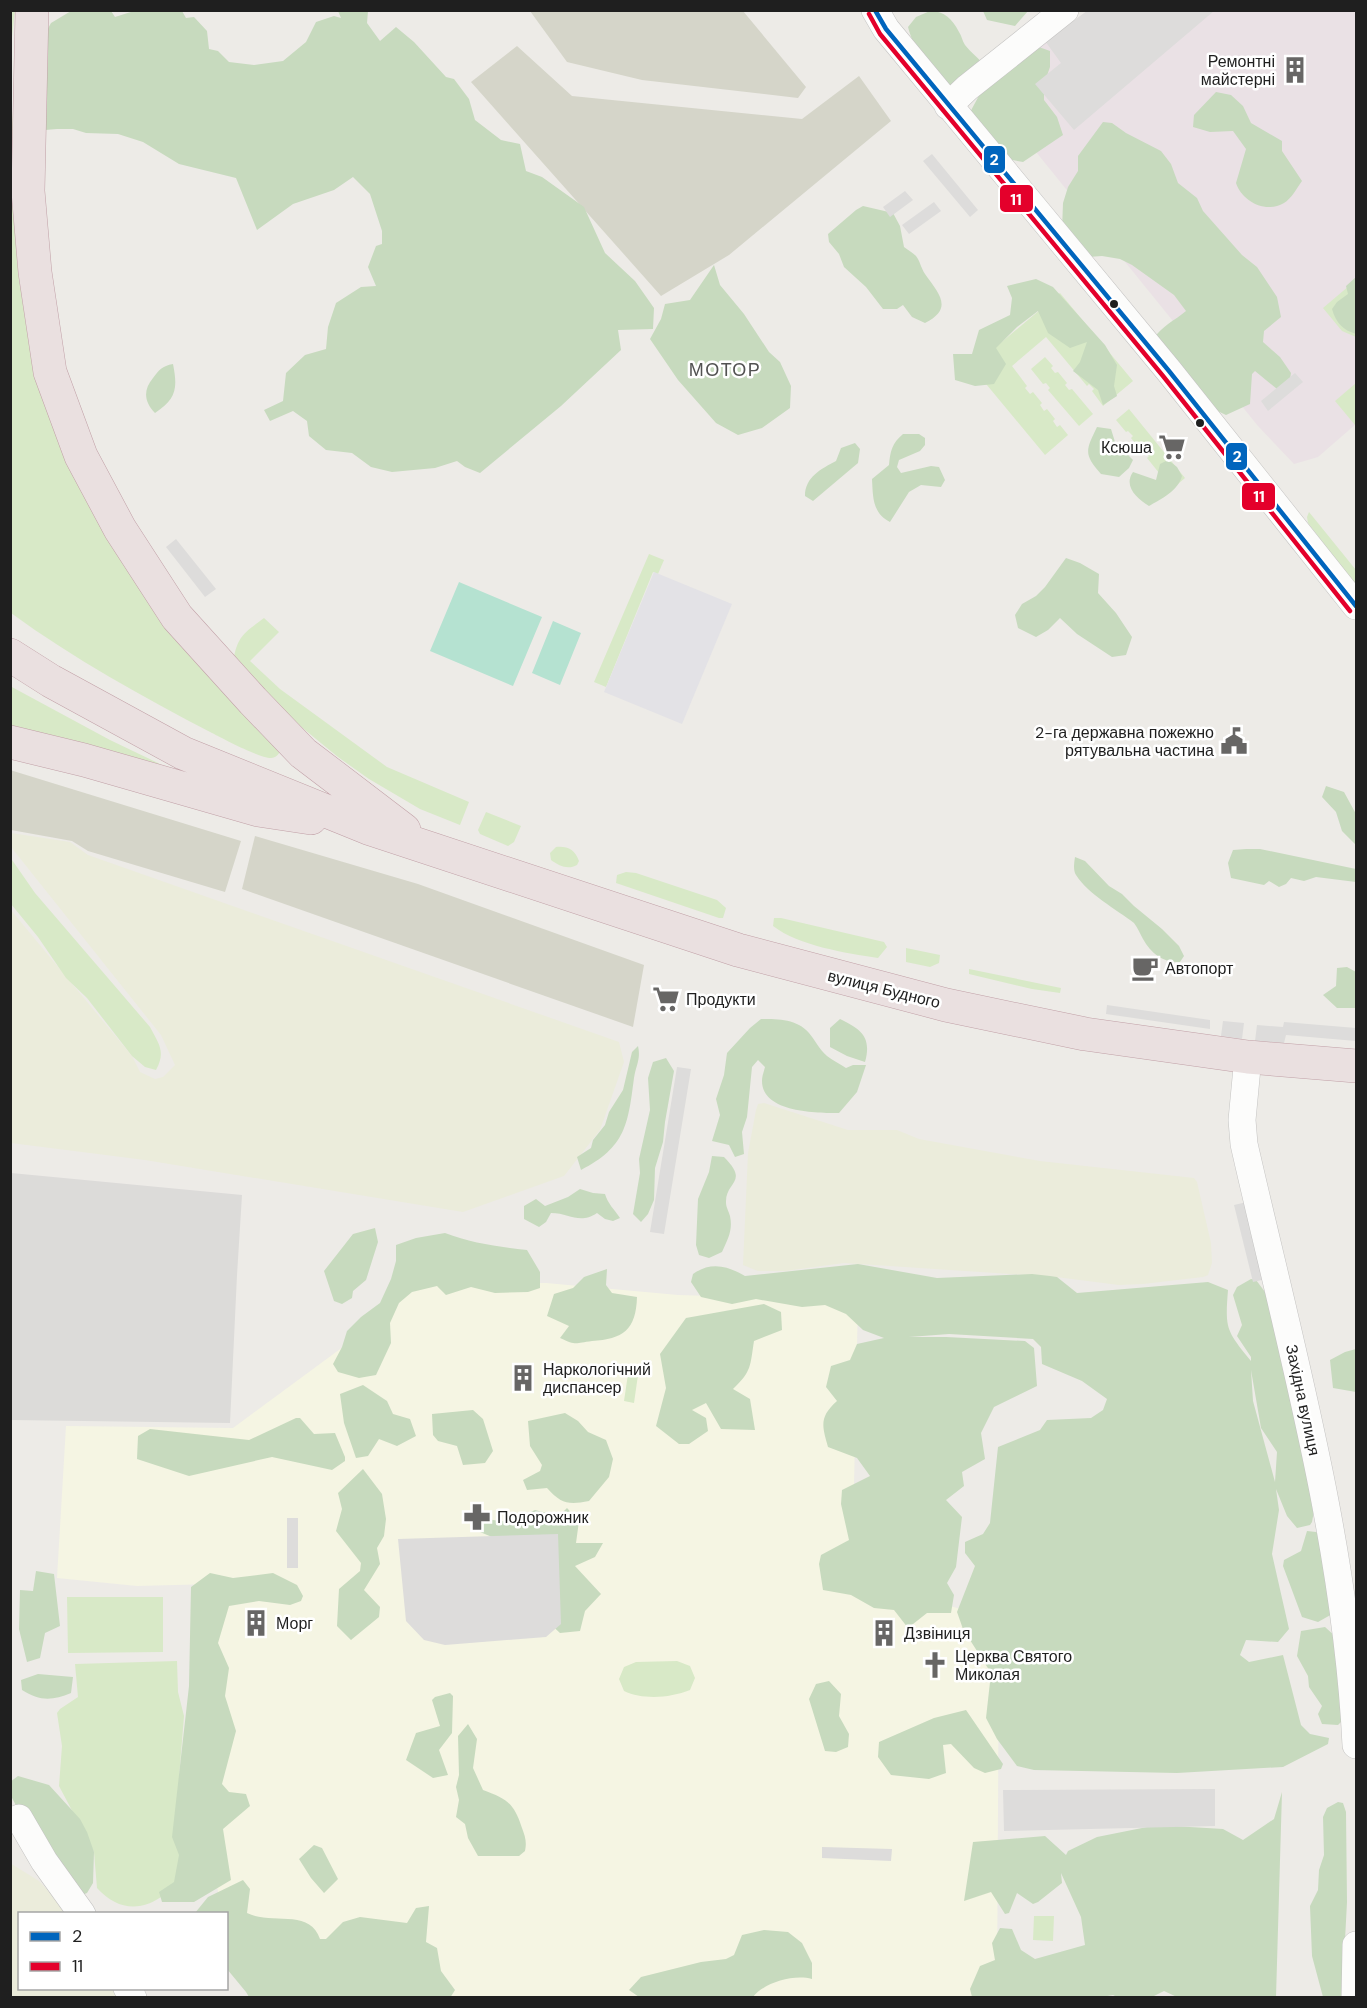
<svg xmlns="http://www.w3.org/2000/svg" width="1367" height="2008" font-family="'DM Sans',sans-serif">
<style>
.residential{fill:#dcdbd9}
.industrial{fill:#eae1e5}
.education{fill:#f5f5e3}
.construction{fill:#d5d5c9}
.farmland{fill:#ebecdb}
.grass{fill:#d8e9c7}
.forest{fill:#c7dabe;fill-rule:evenodd}
.pitch{fill:#b5e2d1}
.parking{fill:#dddcdb}
.plaza{fill:#e3e2e6}
.lines{fill:none;stroke-linecap:round;stroke-linejoin:round}
.minor-casing{stroke:#c4c3c2;stroke-width:28}
.highway-casing{stroke:#c1a0a7;stroke-width:34}
.minor{stroke:#fcfcfb;stroke-width:27}
.highway{stroke:#eae0e0;stroke-width:33}
.bus-1-casing{stroke:#fff;stroke-width:9}
.bus-2-casing{stroke:#fff;stroke-width:9}
.bus-1{stroke:#0065bd;stroke-width:4.5}
.bus-2{stroke:#e4002b;stroke-width:4.5}
.bus-dot{fill:#1f1f1f;stroke:#fff;stroke-width:2}
.labels{text-anchor:middle;dominant-baseline:central;stroke-width:5;stroke-linejoin:round;paint-order:stroke}
.poi-label{font-size:16px;fill:#1f1f1f;stroke:#fff;text-anchor:start}
.street-label{font-size:16px;fill:#1f1f1f;stroke:#fff}
.neighbourhood-label{font-size:18px;letter-spacing:1.5px;fill:#525252;stroke:#fff}
.line-badge{stroke:#fff;stroke-width:2}
.badge-label{font-size:16px;text-anchor:middle;font-weight:bold;fill:#fff}
</style>
<rect width="100%" height="100%" fill="#edebe7"/>
<path class="residential" d="M11,1173L242,1195L237,1275L230,1423L11,1420Z"/>
<path class="industrial" d="M1087,11H1356V424L1318,457L1294,464L1258,426L985,89Z"/>
<path class="education" d="M395,1283H546L678,1295L858,1300L852,1578L999,1620L997,1997H290L221,1907L205,1824L214,1584L137,1586L57,1578L66,1426L233,1428L366,1330Z"/>
<path class="construction" d="M530,11H743L806,87L798,98L642,80L567,62Z
M517,46L572,96L802,119L859,76L891,121L729,255L661,296L471,82Z
M10,770L241,841L225,892L88,851L72,841L11,830Z
M255,836L418,884L644,965L633,1027L242,889Z"/>
<path class="farmland" d="M11,833L70,842L88,855L619,1042L624,1062L600,1130L564,1176L463,1212L145,1160L11,1143L10,909L132,1056L140,1072L155,1079L163,1077L175,1065L161,1035L11,847Z
M764,1103L848,1130H897L919,1139L1040,1161L1194,1178L1197,1182L1211,1243L1212,1263L1208,1275L1203,1277L1143,1284L1119,1285L1056,1277L844,1263L785,1271H758L743,1265L748,1153L756,1110L758,1104Z
M10,1863L39,1881L69,1913L20,1914V1988L122,1989L127,1997H11Z"/>
<path class="grass" d="M15,10L11,46V95L17,190L54,408L281,750C279,754 276,758 271,758C259,758 224,739 212,733C143,697 74,659 11,613L10,11Z
M1356,280V337L1342,331L1323,308Z
M1060,293L1133,381L1103,406L1092,391L1094,389L1089,384L1087,386L1046,337L1012,366L1027,386L1025,388L1030,394L1033,392L1042,403L1040,405L1044,411L1047,409L1055,419L1053,421L1057,427L1060,425L1068,435L1045,455L972,367Z
M1045,357L1053,366L1051,368L1055,373L1058,372L1067,383L1065,385L1069,390L1072,389L1093,414L1079,426L1048,390L1050,388L1046,383L1043,384L1031,369Z
M1356,383V424L1355,425L1335,401Z
M1129,409L1185,478L1172,489L1147,458L1149,456L1144,451L1142,452L1131,438L1133,436L1128,431L1126,432L1116,420Z
M1309,512L1356,570V586L1308,523L1307,517Z
M649,554L664,560L658,574L653,572L606,687L594,682Z
M264,618L279,632L250,661L280,689L387,767L469,802L460,825L420,809L369,779L338,757L277,707L234,657C238,635 247,631 264,618Z
M10,686L110,740L158,763L179,777L11,728Z
M486,812L521,826L514,842L508,846L480,834L478,830Z
M556,847C568,846 575,850 579,861L577,865C568,870 559,866 551,860L550,853Z
M10,857L35,893L150,1027C159,1044 166,1052 156,1070L145,1067L132,1056L87,998L66,978L38,937L11,904Z
M626,872L636,873L717,900L726,908L723,918H719L616,883L617,875Z
M774,918H781L884,942L887,947L878,958C846,953 799,946 773,926Z
M906,948L940,955L939,963L930,967L906,962Z
M969,969L1061,988L1060,993L1032,989L969,974Z
M628,1374L638,1375L634,1403L624,1401Z
M67,1597H163V1652L68,1653Z
M177,1661L178,1692L184,1716L179,1778L181,1876C176,1882 171,1890 165,1894C141,1913 117,1910 97,1888L94,1852L59,1786L62,1746L57,1713L60,1709L78,1697L75,1664Z
M677,1661L690,1666L695,1678L690,1690C670,1698 643,1700 624,1691L619,1679L624,1667L636,1662Z
M1034,1916H1054L1053,1941L1033,1940Z"/>
<path class="forest" d="M71,11H111L115,17L134,11H182L186,18L194,17L207,31L209,49L218,51L229,62L254,65L283,61L306,42L316,22L334,16L341,18L338,11H368L367,23L380,41L396,27L414,42L446,77L454,79L469,99L475,120L501,140L520,144L526,171L542,177L584,207L605,253L635,281L654,308L653,329L618,330L621,350L561,406L480,473L465,467L457,461L435,468L392,472L371,467L352,453L326,450L309,436L307,421L293,411L270,421L264,410L283,401L286,373L305,355L326,349L328,327L336,303L361,287L376,286L368,267L376,246L382,244V231L370,194L353,177L334,190L293,204L257,230L236,178L179,164L143,142L118,134L86,133L73,129H57L45,130V34L51,23Z
M930,11C945,11 952,19 959,32C962,36 962,41 965,45C971,53 979,58 985,66L954,88C932,75 914,51 908,27L916,17Z
M983,11H1028L1015,26L987,20Z
M1036,46L1050,51V67L1044,84V100L1057,117L1063,135L1023,162L1007,159L968,116L982,90Z
M1216,92L1231,95L1243,106L1251,123L1282,141V151L1302,181C1297,188 1291,199 1284,203C1265,214 1242,201 1236,183L1246,149L1233,131L1210,132L1193,127L1194,115Z
M1103,122L1112,123L1126,133L1161,151L1171,164L1178,183L1197,198L1203,211L1242,255L1257,267L1277,297L1281,317L1264,331L1263,342L1280,357L1291,373L1289,385L1277,389L1255,371L1252,374L1250,404L1226,415L1209,407L1153,339C1163,325 1174,321 1186,311L1174,295L1132,265L1120,259L1102,256L1088,257L1062,230L1063,203L1068,187L1078,171V156Z
M863,206L893,213L900,226L904,247C908,250 913,253 916,256C920,261 921,268 925,274C939,294 954,308 925,323L912,317L903,305L897,309H883L866,287L844,267L839,254L829,242L828,234L856,210Z
M714,265L720,285L744,314L769,352L780,362L791,386L790,408L762,428L738,435L716,423L678,380L650,339L661,319L665,304L690,300Z
M1356,277V334C1343,330 1336,323 1332,309L1337,302L1348,294L1346,286Z
M1036,279L1053,287L1105,345L1117,365L1114,386L1117,396L1103,405L1098,390L1073,371L1080,362L1087,342L1070,348L1048,333L1038,311L1017,327L996,348L1006,364L994,384L975,386L955,380L953,354H972L979,330L1010,315L1012,298L1007,286Z
M173,364C178,389 176,399 155,413C144,402 143,390 153,378C159,370 162,366 173,364Z
M1097,427L1111,429L1115,442L1133,460L1129,468L1119,477L1101,474C1083,454 1086,450 1097,427Z
M903,434H919L925,438V445L920,451L899,460L897,467L901,473L931,466L939,467L945,480L941,487L921,485L909,492L890,522C872,513 873,496 872,479L889,465C890,452 892,443 903,434Z
M855,443L860,449L858,463L813,501L805,496C805,477 821,469 836,461L841,448Z
M1168,460L1177,467L1182,476C1178,491 1161,499 1149,506C1137,499 1123,486 1133,472L1156,480L1160,464Z
M1066,558L1080,563L1099,574L1098,593L1116,613L1132,637L1126,655L1112,657L1077,634L1060,618L1048,630L1036,637L1018,628L1015,615L1022,604L1036,596L1045,587Z
M1326,786L1344,792L1356,814V845L1342,831L1336,812L1322,797Z
M1246,849H1260L1356,869V882L1316,877L1304,881L1291,878L1286,884L1279,887L1269,881L1264,885L1231,878L1228,863L1233,850Z
M1075,857L1085,861L1109,886L1122,894L1134,906L1162,929L1179,946L1184,956L1180,962C1164,963 1151,954 1143,939C1140,934 1138,928 1134,923C1116,909 1089,895 1076,875C1073,870 1074,863 1075,857Z
M1347,967L1356,972V1008H1337L1323,995L1336,986L1337,968Z
M761,1019C778,1019 797,1019 809,1033C815,1040 819,1049 827,1056C832,1060 840,1064 846,1068L853,1065H866L857,1092L839,1113C818,1113 762,1113 762,1081C762,1076 764,1071 765,1067L758,1060L752,1067L747,1117L742,1132L744,1154L735,1157L729,1145L712,1141L720,1115L716,1099L724,1075L727,1053L750,1028Z
M840,1019C861,1029 872,1037 865,1062L847,1056L830,1047V1028Z
M638,1046C641,1059 636,1065 634,1078C628,1124 626,1147 581,1170L577,1157L591,1148L593,1140L605,1125L609,1112L623,1090L632,1052Z
M666,1058L674,1071L665,1122L663,1142L655,1168L654,1200L648,1214L641,1222L633,1214L640,1173L639,1159L650,1110L648,1078L653,1062Z
M712,1156L724,1157C750,1183 725,1181 726,1203C726,1207 729,1212 730,1216C733,1230 728,1239 722,1252L709,1258L699,1255L696,1245L698,1199L709,1172Z
M580,1189L593,1193L605,1194C608,1204 614,1209 620,1218L613,1221L605,1219L597,1213C579,1225 570,1213 551,1213L546,1222L539,1227L524,1219V1206L536,1199L545,1206L568,1197Z
M375,1228L378,1242L366,1280L353,1291L352,1298L342,1304L334,1301L324,1271L353,1234Z
M445,1233C471,1243 499,1247 527,1250L540,1272V1288L528,1292L495,1293L471,1287L446,1295L437,1286L412,1292L399,1303L390,1323L391,1343L376,1375L359,1378L338,1372L333,1364L342,1347L347,1331L361,1317L380,1303L391,1279L396,1261V1245L416,1238Z
M858,1264L937,1278L1032,1274L1050,1276L1057,1277L1077,1293L1208,1282L1228,1290C1225,1329 1226,1330 1251,1361V1357L1237,1336L1242,1325L1233,1295L1237,1287L1251,1279L1256,1280L1284,1317L1316,1500L1312,1522L1310,1525L1297,1528L1287,1516L1276,1489L1279,1510L1272,1554L1289,1629L1278,1642L1246,1640L1240,1655L1249,1662L1283,1655L1301,1725L1310,1734L1329,1738L1328,1744L1283,1767L1177,1773L1034,1770L1017,1766L997,1739L986,1718L991,1673L963,1629L957,1612L975,1566L965,1553V1542L983,1534L990,1523L998,1447L1040,1430L1047,1420L1091,1418L1103,1410L1107,1399L1082,1381L1042,1364L1041,1347L1033,1339L949,1334L909,1337H946L1025,1341L1034,1348L1037,1386L994,1407L981,1433L985,1459L962,1472L964,1486L946,1500L962,1517L956,1567L947,1583L954,1595L951,1613H927L908,1628L894,1610L874,1608L851,1595L823,1590L819,1564L821,1555L849,1540L841,1504L842,1490L870,1476L857,1458L828,1447C822,1426 819,1417 837,1401L826,1387L831,1366L850,1360L857,1344L884,1338L863,1330L846,1314L825,1305L802,1307L756,1299L732,1304L701,1297L691,1282L693,1274C711,1261 728,1266 745,1276ZM1251,1370L1261,1428L1277,1452L1275,1482L1253,1401Z
M607,1269L606,1285L612,1293L637,1297C636,1330 623,1339 592,1341C575,1343 577,1346 560,1338L569,1326L547,1316L554,1294L573,1288L584,1277Z
M764,1304L781,1312L782,1330L754,1341C750,1366 752,1371 733,1389L750,1399L755,1430L721,1429L706,1403L692,1410L706,1418L708,1431L689,1444H679L656,1426L666,1388L660,1354L686,1318Z
M1356,1349V1392L1333,1388L1330,1360L1345,1352Z
M363,1385L387,1401L393,1414L410,1419L416,1436L397,1446L379,1439L368,1456L356,1458L344,1423L340,1394Z
M473,1410L483,1419L493,1451L485,1463L463,1465L457,1446L438,1441L433,1435L432,1414Z
M565,1413L578,1421L588,1432L606,1440L613,1459L609,1477L589,1501C569,1505 561,1504 547,1488L527,1490L523,1480L540,1471L542,1465L530,1446L528,1421Z
M296,1418H300L314,1434L335,1433L345,1457V1461L332,1470L272,1457L189,1476L137,1459L138,1436L150,1429L249,1440Z
M363,1469L382,1494L386,1519L384,1536L377,1548L380,1564L364,1590L380,1607L379,1617L351,1640L337,1626L339,1589L360,1571L361,1563L336,1531L342,1509L338,1493Z
M567,1508L579,1521L576,1543H603L595,1557L575,1566L601,1594L585,1611L580,1631L560,1633L546,1620L492,1537L480,1532L485,1519L509,1522L535,1510L559,1516Z
M1307,1531L1316,1532L1323,1538L1334,1613L1318,1622L1302,1617L1283,1566L1284,1560L1301,1551Z
M36,1571L54,1574L60,1626L45,1633L40,1658L27,1662L19,1629L20,1590L33,1591Z
M210,1573L233,1578L273,1573L297,1585L303,1596L301,1601L290,1605L259,1601L229,1606L218,1643L229,1668L225,1696L236,1731L222,1784L229,1792L246,1794L250,1806L223,1829L231,1880L194,1902H162L159,1892L174,1882L179,1855L172,1837L189,1686L191,1587Z
M1325,1627L1336,1637L1346,1717L1338,1725L1322,1724L1318,1714L1322,1706L1309,1687L1308,1676L1297,1656L1301,1631Z
M38,1674L73,1677L71,1693C52,1701 39,1701 22,1690L21,1680Z
M829,1681L841,1694L839,1716L849,1734L848,1747L836,1752L825,1751L809,1699L816,1684Z
M450,1693L453,1696L452,1733L439,1750L448,1775L433,1778L406,1760L416,1733L440,1726L432,1700L435,1697Z
M966,1710L1003,1764L1001,1769L985,1773L974,1768L951,1744L943,1745L946,1773L929,1779L891,1775L878,1757L879,1742L934,1718Z
M468,1724L477,1739L473,1768L483,1790C507,1799 514,1803 522,1828C525,1836 527,1842 525,1851L519,1856H478L468,1838L465,1824L456,1817L459,1800L456,1787L459,1775L458,1736Z
M18,1776L49,1785L80,1819L87,1832L94,1852L93,1883L87,1893L77,1897L30,1832L11,1796L10,1782Z
M1282,1792L1276,1997H1177L1164,1991L1150,1998L1117,1997L1113,1995L1096,1998L972,1997L970,1989L980,1966L995,1960L992,1943L1000,1928L1012,1929L1021,1950L1035,1959L1085,1945L1081,1917L1061,1873L1062,1883L1038,1902L1033,1904L1017,1893L1009,1913L1005,1914L991,1892L964,1901L973,1842L1045,1836L1066,1855L1068,1851L1097,1837L1157,1825L1223,1829L1243,1840L1274,1819Z
M1338,1802L1343,1803L1346,1812L1347,1902L1342,1997H1323L1312,1956L1310,1906L1318,1890L1319,1870L1324,1855L1323,1817L1327,1808Z
M314,1845L322,1848L338,1879L324,1893L311,1878L299,1859Z
M243,1880L250,1889L247,1913C271,1925 310,1908 320,1939H326L343,1922L360,1917L407,1923L416,1908L429,1906L426,1942L437,1948L441,1971L455,1990L450,1998H354L353,1996L249,1997L246,1992L227,1969L226,1914L195,1913L208,1897Z
M764,1930L788,1932L802,1943L812,1963V1979C794,1974 765,1982 753,1997H639L629,1990L641,1977L701,1962L726,1959L734,1955L742,1935Z"/>
<path class="pitch" d="M459,582L542,617L513,686L430,651Z
M553,621L581,633L560,685L532,673Z"/>
<path class="parking" d="M1087,11H1214L1074,130L1035,84L1061,63L1045,41Z
M932,154L978,210L970,217L923,161Z
M905,191L913,200L890,217L883,207Z
M934,202L941,211L909,234L902,225Z
M1295,373L1303,382L1268,411L1261,401Z
M176,539L216,589L205,597L166,547Z
M1107,1005L1210,1020V1029L1106,1014Z
M1223,1021L1244,1023L1242,1039L1221,1036Z
M1284,1022L1356,1028V1041L1286,1035L1284,1043L1255,1041L1257,1025L1283,1027Z
M677,1067L691,1069L664,1234L650,1232Z
M1247,1202L1266,1279L1253,1282L1234,1205Z
M287,1518H298V1568H287Z
M558,1534L561,1624L546,1637L445,1645L424,1640L406,1621L398,1539Z
M1215,1789V1826L1004,1831L1003,1790Z
M822,1847L892,1849L891,1861L822,1858Z"/>
<path class="plaza" d="M654,572L732,604L682,724L604,692Z"/>
<g class="lines">
<defs>
<path id="minor" d="M875,10L886,29L1169,371L1356,606
M948,106L967,88L1065,10
M1248,1057L1242,1120L1244,1144C1289,1342 1346,1541 1356,1745
M19,1818L44,1861L82,1914
M127,1988L133,1998
M1355,1998L1356,1945"/>
<path id="highway" d="M32,10L28,191L35,272L50,372L81,456L120,529L177,617L253,701L303,753L404,830
M10,655L51,681L183,753L368,828L738,950L946,1005L1085,1034L1248,1057L1356,1066
M10,742L84,760L258,810L311,818"/>
</defs>
<use href="#minor" class="minor-casing"/>
<use href="#highway" class="highway-casing"/>
<use href="#minor" class="minor"/>
<use href="#highway" class="highway"/>
<defs>
<path id="bus-1" d="M875,10L886,29L1169,371L1356,606"/>
<path id="bus-2" d="M869,14L880,34L1163,376L1350,611"/>
</defs>
<use href="#bus-1" class="bus-1-casing"/>
<use href="#bus-2" class="bus-2-casing"/>
<use href="#bus-1" class="bus-1"/>
<use href="#bus-2" class="bus-2"/>
</g>
<defs>
<symbol id="building-bare" viewBox="-9 -9 18 18"><path d="M-4-6H4V6H1V3H-1V6H-4ZM-2.5-4.3h1.7v1.8h-1.7ZM.8-4.3h1.7v1.8H.8ZM-2.5-1h1.7V.8h-1.7ZM.8-1h1.7V.8H.8Z" fill="#676665" stroke="#fff" stroke-width="2.5" paint-order="stroke"/></symbol>
<symbol id="supermarket-bare" viewBox="-9 -9 18 18"><path d="M-6-5.5h2.5l.6 2H6L4.5 2H-2.5L-4.4-4H-6ZM-1.5 3.2a1.3 1.3 0 1 0 .1 0ZM3 3.2a1.3 1.3 0 1 0 .1 0Z" fill="#676665" stroke="#fff" stroke-width="2.5" paint-order="stroke"/></symbol>
<symbol id="civic-bare" viewBox="-9 -9 18 18"><path d="M-.6-6.5H3V-4.5H.6V-3L4-1V1h2V6H-6V1h2V-1L-.6-3ZM-1.2 2.5V6h2.4V2.5Z" fill="#676665" stroke="#fff" stroke-width="2.5" paint-order="stroke"/></symbol>
<symbol id="cafe-bare" viewBox="-9 -9 18 18"><path d="M-5.5-4.5H6V0H3Q3 3.5 0 3.5H-2.5Q-5.5 3.5-5.5 0ZM3-3.2v2h1.7v-2ZM-6 4.5H4V6H-6Z" fill="#676665" stroke="#fff" stroke-width="2.5" paint-order="stroke"/></symbol>
<symbol id="pharmacy-bare" viewBox="-9 -9 18 18"><path d="M-2-6h4v4h4v4h-4v4h-4v-4h-4v-4h4Z" fill="#676665" stroke="#fff" stroke-width="2.5" paint-order="stroke"/></symbol>
<symbol id="church-bare" viewBox="-9 -9 18 18"><path d="M-1.2-6h2.4v3.5h3.3v2.4h-3.3V6h-2.4V-.1h-3.3v-2.4h3.3Z" fill="#676665" stroke="#fff" stroke-width="2.5" paint-order="stroke"/></symbol>
</defs>
<g fill-rule="evenodd">
<use href="#building-bare" x="1276" y="51" width="38" height="38"/>
<use href="#supermarket-bare" x="1153" y="428" width="38" height="38"/>
<use href="#civic-bare" x="1215" y="722" width="38" height="38"/>
<use href="#cafe-bare" x="1126" y="949" width="38" height="38"/>
<use href="#supermarket-bare" x="647" y="980" width="38" height="38"/>
<use href="#building-bare" x="504" y="1359" width="38" height="38"/>
<use href="#pharmacy-bare" x="458" y="1498" width="38" height="38"/>
<use href="#building-bare" x="237" y="1604" width="38" height="38"/>
<use href="#building-bare" x="865" y="1614" width="38" height="38"/>
<use href="#church-bare" x="916" y="1646" width="38" height="38"/>
</g>
<g class="bus-dot">
<circle cx="1114" cy="304" r="5"/>
<circle cx="1200" cy="423" r="5"/>
</g>
<g class="labels">
<g class="poi-label">
<text x="1275" y="61" text-anchor="end">Ремонтні<tspan x="1275" dy="18">майстерні</tspan></text>
<text x="1152" y="447" text-anchor="end">Ксюша</text>
<text x="1214" y="732" text-anchor="end">2-га державна пожежно<tspan x="1214" dy="18">рятувальна частина</tspan></text>
<text x="1165" y="968">Автопорт</text>
<text x="686" y="999">Продукти</text>
<text x="543" y="1369">Наркологічний<tspan x="543" dy="18">диспансер</tspan></text>
<text x="497" y="1517">Подорожник</text>
<text x="276" y="1623">Морг</text>
<text x="904" y="1633">Дзвіниця</text>
<text x="955" y="1656">Церква Святого<tspan x="955" dy="18">Миколая</tspan></text>
</g>
<g class="street-label">
<text transform="translate(884 989) rotate(14)">вулиця Будного</text>
<text transform="translate(1303 1400) rotate(78)">Західна вулиця</text>
</g>
<g class="neighbourhood-label">
<text x="725" y="370">МОТОР</text>
</g>
</g>
<g class="line-badge">
<rect x="983" y="145" width="23" height="29" rx="6" fill="#0065bd"/>
<rect x="999" y="184" width="35" height="29" rx="6" fill="#e4002b"/>
<rect x="1225" y="442" width="23" height="29" rx="6" fill="#0065bd"/>
<rect x="1241" y="482" width="35" height="29" rx="6" fill="#e4002b"/>
</g>
<g class="badge-label">
<text x="994" y="165">2</text>
<text x="1016" y="205">11</text>
<text x="1237" y="462">2</text>
<text x="1259" y="502">11</text>
</g>
<rect width="1367" height="2008" fill="none" stroke="#1f1f1f" stroke-width="24"/>
<rect x="18" y="1912" width="210" height="78" fill="#ffffff" stroke="#a5a5a5" stroke-width="1.5"/>
<rect x="30" y="1932" width="30" height="9" fill="#0065bd" stroke="#a5a5a5" stroke-width="1.5"/>
<text x="72" y="1942" font-size="18" fill="#1f1f1f">2</text>
<rect x="30" y="1962" width="30" height="9" fill="#e4002b" stroke="#a5a5a5" stroke-width="1.5"/>
<text x="72" y="1972" font-size="18" fill="#1f1f1f">11</text>
</svg>
